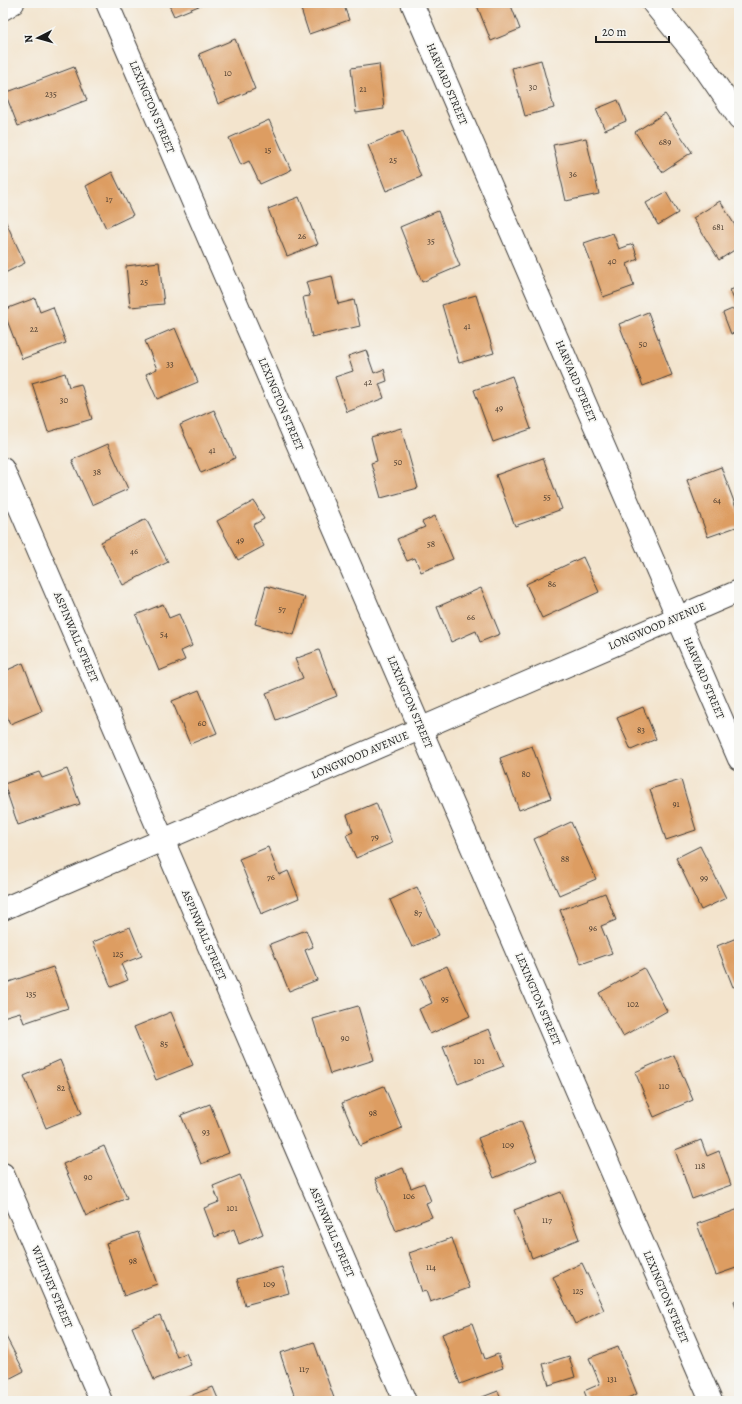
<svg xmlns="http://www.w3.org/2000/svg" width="742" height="1404" font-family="Alegreya,serif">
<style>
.building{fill:#dd9d62}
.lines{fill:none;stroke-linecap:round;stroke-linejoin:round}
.minor-casing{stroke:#3c3a37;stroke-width:24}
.major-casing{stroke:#3c3a37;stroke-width:24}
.minor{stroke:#fff;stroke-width:22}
.major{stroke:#fff;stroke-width:22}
.labels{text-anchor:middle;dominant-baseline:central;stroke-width:3.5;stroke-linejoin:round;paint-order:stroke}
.number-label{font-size:9px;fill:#4c3c2e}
.street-label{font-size:11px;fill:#1c1c1c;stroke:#f6f6f2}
</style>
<rect width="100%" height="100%" fill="#f6f6f2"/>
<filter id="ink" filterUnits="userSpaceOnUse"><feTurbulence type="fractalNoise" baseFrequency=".025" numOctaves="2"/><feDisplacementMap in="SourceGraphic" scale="8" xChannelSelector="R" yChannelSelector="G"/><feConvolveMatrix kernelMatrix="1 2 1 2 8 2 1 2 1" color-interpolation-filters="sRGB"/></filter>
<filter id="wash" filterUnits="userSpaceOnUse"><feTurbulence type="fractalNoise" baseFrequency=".012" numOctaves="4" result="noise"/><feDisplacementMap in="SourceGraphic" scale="16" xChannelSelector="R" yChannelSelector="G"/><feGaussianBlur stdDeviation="0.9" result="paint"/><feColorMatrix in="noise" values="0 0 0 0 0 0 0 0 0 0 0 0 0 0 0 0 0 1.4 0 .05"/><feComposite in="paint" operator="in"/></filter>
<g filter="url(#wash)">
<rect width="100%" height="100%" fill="#f3e4cd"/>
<g id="blocks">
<path class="building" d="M168,3H206L174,16Z
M299,3H343L349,20L309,34Z
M476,3H510L520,29L491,41Z
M235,39L255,89L218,104L199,54Z
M541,60L554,108L525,116L512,68Z
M379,64L384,109L356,113L351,68Z
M74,67L87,100L18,126L5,93Z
M618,100L626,121L605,130L596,109Z
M665,113L692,152L662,172L635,132Z
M269,120L291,170L260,184L249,161L241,165L229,138Z
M403,131L421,177L386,191L368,145Z
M586,138L599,194L566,201L553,145Z
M112,172L133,215L106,228L86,186Z
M666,192L678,213L658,225L646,203Z
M299,197L318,244L287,256L268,209Z
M720,201L739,232V247L719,260L693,218Z
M438,211L460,266L422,282L400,227Z
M3,216L25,263L3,274Z
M613,233L619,249L633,244L638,259L627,264L634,286L603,297L584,243Z
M159,262L164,304L130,307L126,266Z
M332,276L338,304L354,300L360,326L312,337L303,297L310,296L306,282Z
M739,287V331L731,334L723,313L737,307L730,290Z
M476,295L494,353L459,363L442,305Z
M35,298L40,312L53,307L66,343L22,359L3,310Z
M648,312L672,375L643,386L619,324Z
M175,328L198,382L157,399L146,374L157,369L145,341Z
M366,350L374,373L384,369L387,381L379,384L384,398L347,412L335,377L353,371L348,356Z
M65,373L69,387L81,384L92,419L48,432L32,383Z
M512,376L531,429L493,442L474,390Z
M214,410L235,458L201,473L180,425Z
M401,428L418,488L381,498L371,463L377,461L371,437Z
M108,444L128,489L92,505L72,460Z
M543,458L562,509L515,526L496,475Z
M721,467L739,515V526L708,537L687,480Z
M254,501L264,519L253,525L264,546L238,560L217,521Z
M435,516L453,559L421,572L415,558L407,561L397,539L425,527L422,522Z
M146,519L168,562L123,585L101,542Z
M583,557L599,592L542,618L526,584Z
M266,586L305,597L294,635L255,624Z
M481,588L500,634L480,642L476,631L451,642L437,607Z
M163,604L169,618L179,614L192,646L181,651L185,660L159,671L136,615Z
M319,650L337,696L276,720L266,693L303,678L295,659Z
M23,663L42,711L10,724L3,707V672Z
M199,690L217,733L190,744L172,701Z
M643,707L656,739L631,750L617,718Z
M532,746L551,798L519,810L500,758Z
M67,769L80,804L18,825L4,784L39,772L42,778Z
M681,780L696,830L666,840L650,789Z
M376,803L392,843L356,858L346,835L353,832L347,815Z
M571,822L596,879L559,895L534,839Z
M700,846L726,898L701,910L676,858Z
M268,847L279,875L288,871L299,898L261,914L239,859Z
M417,887L439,935L412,947L390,900Z
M605,893L616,920L601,926L612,953L581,964L560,910Z
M130,927L142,956L121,964L128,980L111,987L93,942Z
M306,930L313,947L305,950L317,980L289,991L270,944Z
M739,937V985L733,987L717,946Z
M447,966L470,1016L430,1034L419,1009L432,1003L421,978Z
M53,967L68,1008L24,1023L20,1012L3,1017V984Z
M644,968L667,1011L623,1036L599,993Z
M358,1006L374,1060L330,1074L313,1019Z
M171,1012L193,1065L156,1080L134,1027Z
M489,1029L504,1066L458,1084L443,1047Z
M674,1055L693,1100L654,1117L635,1072Z
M60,1060L82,1113L46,1128L24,1076Z
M384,1086L402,1128L360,1146L342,1103Z
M210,1104L229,1153L201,1164L181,1115Z
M521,1121L537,1160L494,1178L478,1138Z
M701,1140L707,1156L719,1151L731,1185L692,1199L675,1150Z
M104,1146L127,1198L86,1216L63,1164Z
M403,1168L411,1188L424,1183L431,1201L426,1203L432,1217L396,1231L375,1179Z
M240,1175L263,1234L239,1244L234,1229L215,1237L204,1208L219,1202L213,1186Z
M561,1192L579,1239L532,1258L514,1210Z
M739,1209V1267L716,1275L697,1224Z
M138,1232L157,1284L124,1296L106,1243Z
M452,1238L469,1288L430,1302L426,1291L422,1292L409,1253Z
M582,1263L604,1310L575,1324L553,1277Z
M282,1267L289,1293L245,1305L237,1279Z
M739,1299V1317L734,1301Z
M160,1315L177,1357L186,1353L191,1365L154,1380L132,1327Z
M472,1323L485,1359L498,1354L503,1368L460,1384L442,1334Z
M3,1331L24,1371L3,1382Z
M314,1342L334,1398L326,1401H296L280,1353Z
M618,1347L637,1394L620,1401H588L584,1391L600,1384L589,1358Z
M569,1356L575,1377L549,1385L543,1364Z
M213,1387L219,1401H176Z
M498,1391L502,1401H472Z"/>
</g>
</g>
<g filter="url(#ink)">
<use href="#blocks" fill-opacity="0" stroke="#3c3a37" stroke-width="1"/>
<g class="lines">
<defs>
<path id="minor" d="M107,3L711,1401
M412,3L739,759
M3,9L13,3
M3,469L405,1401
M3,909L739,591
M3,1174L101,1401"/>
<path id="major" d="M653,3L697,57L739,118"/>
</defs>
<use href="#minor" class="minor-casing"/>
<use href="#major" class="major-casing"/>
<use href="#minor" class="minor"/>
<use href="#major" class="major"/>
</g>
</g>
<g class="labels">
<g class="number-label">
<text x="228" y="73">10</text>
<text x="533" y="87">30</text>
<text x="363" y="89">21</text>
<text x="51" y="94">235</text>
<text x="665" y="142">689</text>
<text x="268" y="150">15</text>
<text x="393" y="160">25</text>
<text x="573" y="174">36</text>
<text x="109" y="199">17</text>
<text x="718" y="227">681</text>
<text x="302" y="236">26</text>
<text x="431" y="241">35</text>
<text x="612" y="261">40</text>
<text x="144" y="282">25</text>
<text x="467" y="326">41</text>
<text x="34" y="329">22</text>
<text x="643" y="344">50</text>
<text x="170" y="364">33</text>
<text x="368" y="382">42</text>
<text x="64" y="400">30</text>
<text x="499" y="408">49</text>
<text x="212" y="450">41</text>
<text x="398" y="462">50</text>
<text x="97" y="472">38</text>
<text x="547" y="497">55</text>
<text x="717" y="500">64</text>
<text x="240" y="540">49</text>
<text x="431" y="544">58</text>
<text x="134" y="551">46</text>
<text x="552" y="584">86</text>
<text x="282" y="609">57</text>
<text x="471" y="617">66</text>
<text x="164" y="634">54</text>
<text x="202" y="723">60</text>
<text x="641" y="730">83</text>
<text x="526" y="774">80</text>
<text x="676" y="804">91</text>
<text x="375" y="837">79</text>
<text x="565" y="859">88</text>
<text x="271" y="877">76</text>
<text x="704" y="878">99</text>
<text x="418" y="913">87</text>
<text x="593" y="928">96</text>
<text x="118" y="954">125</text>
<text x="31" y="994">135</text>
<text x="445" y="999">95</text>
<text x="633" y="1004">102</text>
<text x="345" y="1038">90</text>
<text x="164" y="1044">85</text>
<text x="479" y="1061">101</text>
<text x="664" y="1086">110</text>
<text x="61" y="1088">82</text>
<text x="373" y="1113">98</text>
<text x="206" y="1132">93</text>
<text x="508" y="1145">109</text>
<text x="700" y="1166">118</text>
<text x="88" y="1177">90</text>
<text x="409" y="1196">106</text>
<text x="232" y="1208">101</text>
<text x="547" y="1220">117</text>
<text x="133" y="1261">98</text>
<text x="431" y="1267">114</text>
<text x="269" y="1284">109</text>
<text x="578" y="1291">125</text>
<text x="304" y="1369">117</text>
<text x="612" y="1379">131</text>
</g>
<g class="street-label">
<text transform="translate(447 84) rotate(67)">HARVARD STREET</text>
<text transform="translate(152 107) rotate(67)">LEXINGTON STREET</text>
<text transform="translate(576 381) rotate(67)">HARVARD STREET</text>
<text transform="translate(281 404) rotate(67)">LEXINGTON STREET</text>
<text transform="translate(657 626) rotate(-23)">LONGWOOD AVENUE</text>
<text transform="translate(76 637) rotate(67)">ASPINWALL STREET</text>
<text transform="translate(704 678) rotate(67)">HARVARD STREET</text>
<text transform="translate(410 702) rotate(67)">LEXINGTON STREET</text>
<text transform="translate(360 755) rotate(-23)">LONGWOOD AVENUE</text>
<text transform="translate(204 935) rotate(67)">ASPINWALL STREET</text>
<text transform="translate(538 999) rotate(67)">LEXINGTON STREET</text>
<text transform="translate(332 1232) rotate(67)">ASPINWALL STREET</text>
<text transform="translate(52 1287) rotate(67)">WHITNEY STREET</text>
<text transform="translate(666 1297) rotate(67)">LEXINGTON STREET</text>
</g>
</g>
<rect width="742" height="1404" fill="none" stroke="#f6f6f2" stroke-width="16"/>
<g transform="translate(38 38) rotate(264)" stroke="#f6f6f2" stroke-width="3" paint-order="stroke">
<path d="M0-3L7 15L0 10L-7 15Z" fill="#1c1c1c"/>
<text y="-6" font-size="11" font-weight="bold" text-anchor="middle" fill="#1c1c1c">N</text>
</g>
<path d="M596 36v6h73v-6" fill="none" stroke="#1c1c1c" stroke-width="2"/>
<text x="602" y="36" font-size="12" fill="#1c1c1c" stroke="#f6f6f2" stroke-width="3" paint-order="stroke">20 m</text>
</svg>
